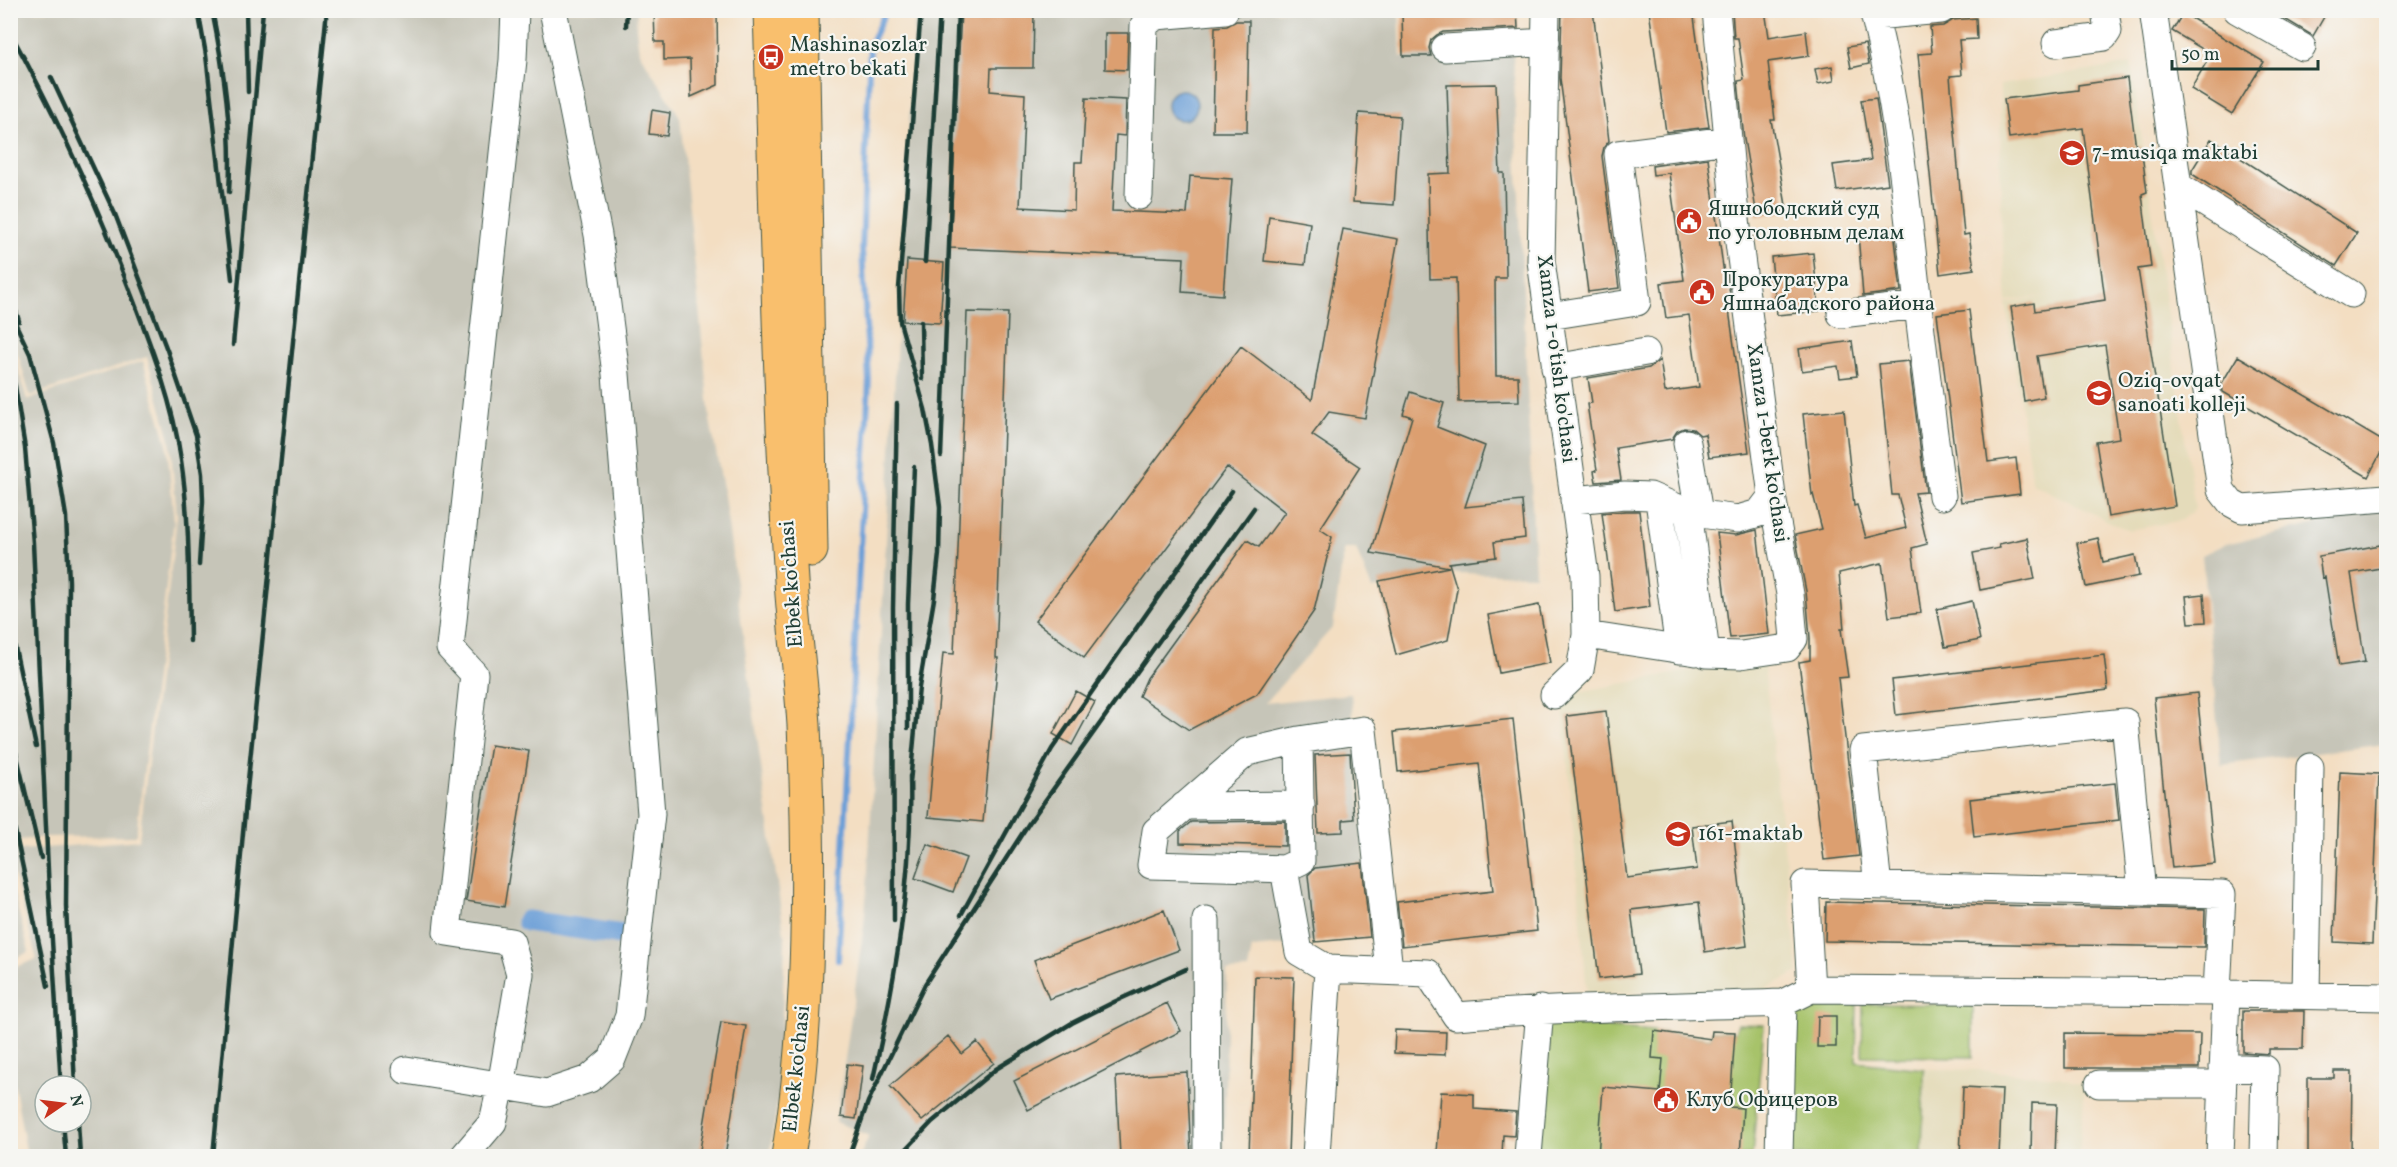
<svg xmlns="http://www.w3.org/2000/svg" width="2397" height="1167" font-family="Vollkorn,serif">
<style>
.built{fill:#e4dbba}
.industrial{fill:#c6c5b8;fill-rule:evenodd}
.green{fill:#a7c36a;stroke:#63804f;stroke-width:1.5}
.water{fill:#6c9fd7;stroke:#466e86;stroke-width:1.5}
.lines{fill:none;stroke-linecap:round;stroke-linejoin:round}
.stream{stroke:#6c9fd7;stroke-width:6}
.canal{stroke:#6c9fd7;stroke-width:21}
.building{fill:#dc9f6f}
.minor-casing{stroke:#3f5549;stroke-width:29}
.major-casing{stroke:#3f5549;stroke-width:35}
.minor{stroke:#fff;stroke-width:27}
.major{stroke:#f9bf6d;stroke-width:33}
.rail{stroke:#1f3d34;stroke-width:4.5}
.labels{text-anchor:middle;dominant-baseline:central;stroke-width:4.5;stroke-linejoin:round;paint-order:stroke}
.poi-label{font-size:21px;fill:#1f3d34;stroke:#f6f6f2;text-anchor:start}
.street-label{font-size:21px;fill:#1f3d34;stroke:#f6f6f2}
</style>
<rect width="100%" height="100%" fill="#f6f6f2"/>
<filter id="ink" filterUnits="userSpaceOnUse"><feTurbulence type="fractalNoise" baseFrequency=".0167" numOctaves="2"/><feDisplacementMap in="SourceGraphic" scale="12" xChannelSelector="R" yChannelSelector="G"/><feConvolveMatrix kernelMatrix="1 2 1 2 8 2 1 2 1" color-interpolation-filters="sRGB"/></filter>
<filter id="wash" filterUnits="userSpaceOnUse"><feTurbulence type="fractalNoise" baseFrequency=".008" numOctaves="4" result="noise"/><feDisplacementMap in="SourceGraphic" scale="24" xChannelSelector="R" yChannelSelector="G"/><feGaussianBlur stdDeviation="1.35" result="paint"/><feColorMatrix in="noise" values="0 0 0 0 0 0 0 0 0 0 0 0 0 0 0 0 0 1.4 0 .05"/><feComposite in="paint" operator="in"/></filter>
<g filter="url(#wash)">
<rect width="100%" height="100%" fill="#f3dec2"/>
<path class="built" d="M2131,64L2195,509L2182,520L2130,530L2116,525L2032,483L2006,303L2050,295L2007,301L2001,221L2000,85Z
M1763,657L1798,972L1762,991L1587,993L1562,695Z
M1924,1069L1978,1070L2058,1077L2085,1085L2079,1156H1922Z"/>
<path class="industrial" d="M11,11H637L636,28L639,52L680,117L710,420L723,488L785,941L779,1093L769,1156H27L11,1066L10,969L37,959L11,864V851L139,840L177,516L170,439L147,357L30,396L11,330ZM45,1086H81V1122H45Z
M915,11H1399L1401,57L1513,54L1535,575L1456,573L1372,589L1356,549H1344L1333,627L1265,703L1351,694L1365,863L1308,868L1315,942L1252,948L1248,970L1227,971L1224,1156H860L869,1136L836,1122L864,926L867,888Z
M10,338L27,400L143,361L167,444L174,520L136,836L46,837L11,841Z
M2386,509V744L2221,765L2202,555L2225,544Z
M11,883L29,952L11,960H10Z"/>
<path class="green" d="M1811,1000L1857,1001L1856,1062L1924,1069L1922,1156H1789L1795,1012Z
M1863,1004L1973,1005V1057L1862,1056Z
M1546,1023L1654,1031L1711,1039L1712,1031L1735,1032L1738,1024L1764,1025L1752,1156H1537Z"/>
<path class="water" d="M1167 105a15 15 0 1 1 30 0a15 15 0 1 1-30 0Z"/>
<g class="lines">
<path class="stream" d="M838,960L869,380L862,249L870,45L886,10"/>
<path class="canal" d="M527,921L629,936"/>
</g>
<g id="blocks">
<path class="building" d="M654,10H717L718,85L691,97L690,59L664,60V42H655Z
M961,10H1034L1033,68H991L990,91L1025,94L1020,207L1074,210L1075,162H1082L1086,98L1126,100L1125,136L1116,135L1112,211L1187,214L1190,176L1232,179L1223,295L1182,292L1184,258L950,248Z
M1402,10H1517L1518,28L1443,32L1437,35L1431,40L1429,48L1431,56H1403Z
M1562,10H1593L1609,141L1604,147L1602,156L1619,288L1588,292L1560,78Z
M1649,10H1693L1709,127L1666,132Z
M1732,10H1765L1769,37L1806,31L1809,56L1768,62L1775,120H1771L1787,211L1757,216L1744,139L1738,81L1744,80L1738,38H1734Z
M2270,10H2328L2313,36Z
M2183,13L2264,62L2232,114L2191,89L2211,54L2172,31Z
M1976,18L1977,39L1959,40L1962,75L1950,76L1964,235L1969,234L1974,269L1940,274L1918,54L1932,53L1930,27L1943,26L1953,20Z
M1236,21H1249L1247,132H1213L1215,27L1227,26Z
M1105,33H1128L1127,70L1105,69Z
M1865,44L1869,64L1851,68L1847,47Z
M1832,66L1834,81L1818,84L1815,69Z
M2127,78L2136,148L2141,146L2147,192L2142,194L2151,267L2138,269L2175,506L2108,517L2096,442L2119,438L2105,345L2037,356L2044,397L2024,401L2011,307L2034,303L2035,311L2105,300L2083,128L2009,138L2004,99L2078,90V85Z
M1496,84L1500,173H1504L1506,278H1495L1496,376H1518L1519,401L1459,402L1456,278L1430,279L1428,174L1450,173L1447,85Z
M1876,98L1888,184L1837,191L1833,165L1871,160L1861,100Z
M652,110L670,113L667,136L649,134Z
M1359,113L1400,116L1394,205L1353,202Z
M2211,139L2357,233L2336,266L2192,174V170Z
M1708,158L1724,274L1727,273L1732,309L1729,310L1749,452L1709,457L1705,434L1700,435L1693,429L1684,428L1677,431L1672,439L1616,448L1621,480L1596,482L1594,471L1597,470L1587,404L1592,403L1588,378L1649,368L1660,360L1665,392L1699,387L1689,315L1666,318L1661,283L1684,280L1669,173L1653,175L1652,166Z
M1269,216L1310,223L1305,265L1264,261Z
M1343,229L1398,239L1365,418L1329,412L1312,435L1360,467L1320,529L1332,537L1314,611L1257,694L1189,730L1139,696L1147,678L1247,540L1259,547L1285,512L1227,467L1084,658L1035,621L1241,346L1312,400Z
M1894,231L1901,291L1863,296L1858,234Z
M1813,253L1819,311L1777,315L1771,257Z
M907,260L944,263L940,323L903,321Z
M1969,310L1988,462L2016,458L2020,494L1961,502L1937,314Z
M967,312L1008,313L996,658H998L983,822L928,817L943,653L954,654Z
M1852,341L1857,376L1840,378L1838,366L1802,371L1799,349Z
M2238,356L2386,443L2368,477L2223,392L2222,383Z
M1909,361L1926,492L1915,493L1927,544L1912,548L1921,613L1889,617L1882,563L1839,573L1844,629H1841L1848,677L1838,678L1859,856L1824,860L1799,662L1810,660V638L1806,591L1795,535L1822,529L1813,494L1812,495L1803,414L1844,410L1854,506L1857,505L1866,538L1906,528L1898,495H1892L1879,364Z
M1410,392L1444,403L1437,427L1485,446L1465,507L1522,501L1525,538L1494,542L1496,557L1449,563L1457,589L1448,640L1396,655L1379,581L1449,567L1371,553L1412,417L1403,414Z
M1625,511H1639L1650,607L1615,612L1602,513Z
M1757,530L1769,634L1730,638L1717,533L1736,535Z
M2027,538L2035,579L1980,590L1973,553L2000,548L1999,544Z
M2098,538L2103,562L2135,555L2139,576L2086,587L2077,543Z
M2386,544V567L2351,573L2365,662L2339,666L2325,577L2322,578L2319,556Z
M2204,594L2206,622L2189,623L2186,596Z
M1972,601L1980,640L1945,647L1937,609Z
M1539,605L1550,663L1499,673L1488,615Z
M2104,655L2108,690L1896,715L1892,680Z
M1076,691L1095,702L1072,745L1053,734Z
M2197,693L2215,864L2172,868L2154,698Z
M1606,711L1627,878L1697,869L1692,826L1732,821L1747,946L1705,952L1699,902L1631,910L1639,974L1599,979L1567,716Z
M1513,719L1537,931L1402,946L1397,902L1493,891L1479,763L1398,772L1394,732Z
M491,745L529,751L504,907L466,901Z
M1350,753L1354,819L1343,820V832L1318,833L1315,755Z
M2340,772L2379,774L2372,944L2334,942Z
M2115,783L2119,820L1974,837L1970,799Z
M1285,821V846L1180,843V831L1191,822Z
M927,844L966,858L953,892L915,878Z
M1362,863L1370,937L1315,942L1308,875L1315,868Z
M1826,902L2205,909L2204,947L1825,941Z
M1164,910L1179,950L1049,999L1034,960Z
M1255,976L1294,977L1288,1156H1249Z
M1167,1003L1181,1031L1028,1110L1014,1081Z
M2243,1011H2304L2303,1049H2269V1054L2243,1052Z
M1818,1016H1836V1047H1817Z
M721,1022L746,1026L725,1156H699Z
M1395,1030L1446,1032L1445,1055L1394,1053Z
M1654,1031L1711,1039L1712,1031L1735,1032L1730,1107L1743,1108L1740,1156H1598L1603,1087L1660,1092L1663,1059L1652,1058Z
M2065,1033L2200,1034L2199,1068H2065Z
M948,1036L962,1054L977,1042L994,1063L922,1121L890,1086Z
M847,1064L863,1066L856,1119L841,1117Z
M2334,1071H2352L2351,1156H2308V1078H2334Z
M1187,1072L1191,1156H1120L1116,1077Z
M1963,1087L2002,1089L1999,1156H1960Z
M1441,1092L1474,1094V1109L1516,1112L1514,1136L1503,1135L1502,1156H1454L1437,1154Z
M2032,1103L2057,1104L2055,1156H2031Z"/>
</g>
</g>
<g filter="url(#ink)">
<use href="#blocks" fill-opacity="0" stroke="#3f5549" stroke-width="1.5"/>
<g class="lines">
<defs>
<path id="minor" d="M1546,10L1541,261L1585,576L1586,635L1580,670L1554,695
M1873,10C1898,108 1907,205 1918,305C1925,368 1934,432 1942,496
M2153,10L2221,490L2231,503L2242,509L2386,498
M2237,10L2302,47
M1875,16L1941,10
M2056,43L2104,37L2108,31L2105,10
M1445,48L1546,42
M2178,186L2351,294
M1139,196L1144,25L1156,16L1225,10
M1841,314L1918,305
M1549,316L1637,302L1618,154L1728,140
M1555,368L1646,352
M1687,443L1699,513
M1574,500L1625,495L1650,496L1678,508L1708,515L1738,519L1759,513L1772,496
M1659,500L1679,650
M1688,510L1706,654L1741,655L1787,648L1794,639L1790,594L1772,496L1734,204L1716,10
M1586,635L1696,652
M1184,806L1301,805
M1284,869L1151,865L1156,831L1247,752L1299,740
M1878,886L1863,750L2125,722L2142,892
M1206,920L1207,1156
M1328,969L1299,952L1284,869L1301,861L1299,740L1363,730L1389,970
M1811,989L1805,884L2222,894L2217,992
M2306,994L2310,767
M2223,1067L2265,1069L2263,1156
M406,1070L547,1093L589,1079L612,1059L629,1016L651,814L616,374L598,235L553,10
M2099,1084H2222
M464,1156L493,1122L501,1086L520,974L511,942L447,932L474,674L450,648L513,60L515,10
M1316,1156L1328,969L1428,973L1456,1016C1565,1007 1674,1007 1783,1003L1811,989L2217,992L2226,994L2386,997
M1528,1156L1540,1009
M1779,1156L1783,1003
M2220,1156L2226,994"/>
<path id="major" d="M770,10C776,201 779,391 791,581C794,629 801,677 804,725C810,864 811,1019 788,1156
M802,10L811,550"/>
</defs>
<use href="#minor" class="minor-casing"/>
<use href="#major" class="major-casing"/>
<use href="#minor" class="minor"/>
<use href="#major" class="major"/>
<path class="rail" d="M198,10L206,55L232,279
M212,10C224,70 233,131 229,192
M246,10L248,92
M626,26L627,10
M10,32C56,115 96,202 130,291C151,346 173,402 181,460C190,520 189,582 190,641
M51,77L115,214L167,350L196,435L202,474L203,501L199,565
M925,262L940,10
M10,292L19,321
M10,312L30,354L54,443L66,516L69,582L66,906L75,1086
M921,322L922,379
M233,345L263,10
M10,371L15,386L25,448L33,543L49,892L61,1086
M941,456L958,10
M10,624L36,747
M10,727L41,858
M908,728V604L914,467
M910,783L919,687L934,599L939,554L940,507L932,445L925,409L900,322L899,288L921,10
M10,807L48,986
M961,915L1052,749L1232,491
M894,921L893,608L897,404
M873,1079C895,981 913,878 910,776
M63,1122L66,1156
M78,1122L80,1156
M10,1146L14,1156
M213,1156L247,790L327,10
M849,1156L868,1102L925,984L1029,823L1254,508
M900,1156L932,1122L996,1069L1072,1023L1116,1001L1186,969"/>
</g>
</g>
<defs>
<symbol id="bus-disc" viewBox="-11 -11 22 22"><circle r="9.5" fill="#c8321e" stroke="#f6f6f2"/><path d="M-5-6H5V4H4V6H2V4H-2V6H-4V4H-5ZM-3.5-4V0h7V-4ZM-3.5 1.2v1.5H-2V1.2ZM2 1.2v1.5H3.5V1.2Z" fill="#fff"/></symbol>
<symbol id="school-disc" viewBox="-11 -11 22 22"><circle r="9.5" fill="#c8321e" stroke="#f6f6f2"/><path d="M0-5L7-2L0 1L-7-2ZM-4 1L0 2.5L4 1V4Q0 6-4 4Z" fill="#fff"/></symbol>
<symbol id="civic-disc" viewBox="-11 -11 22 22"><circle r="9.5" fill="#c8321e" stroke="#f6f6f2"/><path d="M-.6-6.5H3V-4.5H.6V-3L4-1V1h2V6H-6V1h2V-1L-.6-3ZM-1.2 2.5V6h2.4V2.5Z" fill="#fff"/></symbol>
<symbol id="university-disc" viewBox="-11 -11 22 22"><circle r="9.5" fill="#c8321e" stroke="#f6f6f2"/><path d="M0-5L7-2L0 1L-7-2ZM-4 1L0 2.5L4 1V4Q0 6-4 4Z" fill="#fff"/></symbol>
</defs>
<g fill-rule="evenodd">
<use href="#bus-disc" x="756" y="42" width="30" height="30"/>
<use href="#school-disc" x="2057" y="138" width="30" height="30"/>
<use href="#civic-disc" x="1674" y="206" width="30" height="30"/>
<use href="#civic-disc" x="1687" y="277" width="30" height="30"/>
<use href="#university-disc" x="2084" y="378" width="30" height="30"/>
<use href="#school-disc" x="1663" y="819" width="30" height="30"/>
<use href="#civic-disc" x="1651" y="1085" width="30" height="30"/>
</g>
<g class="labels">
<g class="poi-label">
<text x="790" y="45">Mashinasozlar<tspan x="790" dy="24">metro bekati</tspan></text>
<text x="2092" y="153">7-musiqa maktabi</text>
<text x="1708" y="209">Яшнободский суд<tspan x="1708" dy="24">по уголовным делам</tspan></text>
<text x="1722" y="280">Прокуратура<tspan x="1722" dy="24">Яшнабадского района</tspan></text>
<text x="2118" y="381">Oziq-ovqat<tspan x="2118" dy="24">sanoati kolleji</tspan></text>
<text x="1698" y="834">161-maktab</text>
<text x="1686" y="1100">Клуб Офицеров</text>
</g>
<g class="street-label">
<text transform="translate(1556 359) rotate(83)">Xamza 1-o'tish ko'chasi</text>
<text transform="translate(1767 443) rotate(82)">Xamza 1-berk ko'chasi</text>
<text transform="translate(792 584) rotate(-94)">Elbek ko'chasi</text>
<text transform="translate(797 1069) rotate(-84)">Elbek ko'chasi</text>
</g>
</g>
<rect width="2397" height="1167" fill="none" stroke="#f6f6f2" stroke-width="36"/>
<g transform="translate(63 1104) rotate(76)"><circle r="28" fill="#f6f6f2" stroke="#a0aca6" stroke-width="1.5"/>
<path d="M0-4.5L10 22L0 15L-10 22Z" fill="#c8321e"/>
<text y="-9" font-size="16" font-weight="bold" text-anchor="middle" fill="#1f3d34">N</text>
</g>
<path d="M2172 60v9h146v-9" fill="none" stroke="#1f3d34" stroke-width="3"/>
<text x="2181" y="60" font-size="18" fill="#1f3d34" stroke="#f6f6f2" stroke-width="4.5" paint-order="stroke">50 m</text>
</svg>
